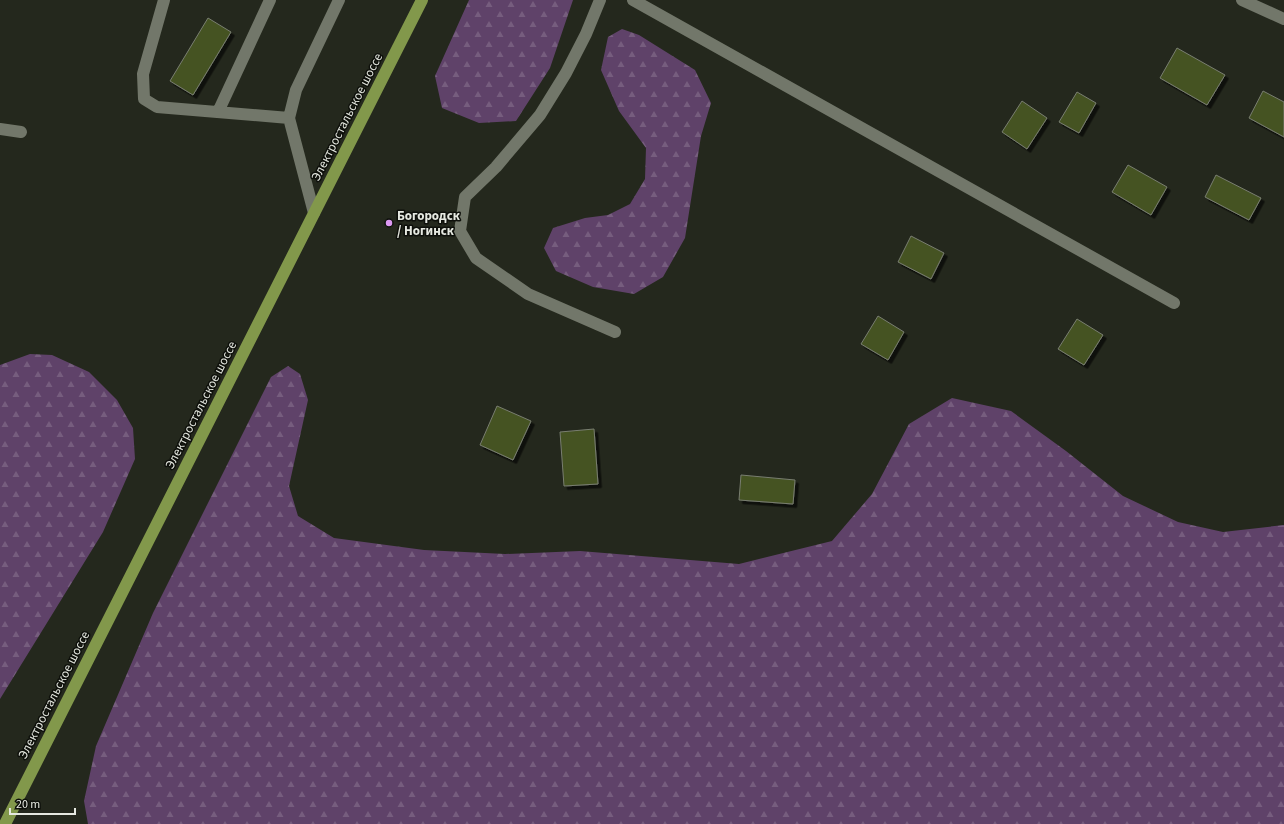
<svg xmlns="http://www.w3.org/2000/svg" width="1284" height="824" font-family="'Source Sans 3',sans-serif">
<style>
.forest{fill:url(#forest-firs)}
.building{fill:#445223;stroke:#797e70;filter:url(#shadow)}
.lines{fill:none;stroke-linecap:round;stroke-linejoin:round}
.lane{stroke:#72776a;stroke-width:12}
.street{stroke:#72776a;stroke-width:12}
.primary{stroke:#82984b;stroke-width:12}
.poi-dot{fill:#dd99f3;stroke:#0e100b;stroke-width:1.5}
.labels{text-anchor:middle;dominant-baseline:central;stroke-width:3;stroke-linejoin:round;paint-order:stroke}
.street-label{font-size:13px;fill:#e6e9e1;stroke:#0e100b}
.poi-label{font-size:13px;font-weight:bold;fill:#e6e9e1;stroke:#0e100b;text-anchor:start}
</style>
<defs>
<pattern id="forest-firs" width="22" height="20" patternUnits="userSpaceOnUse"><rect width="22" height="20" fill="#5f4269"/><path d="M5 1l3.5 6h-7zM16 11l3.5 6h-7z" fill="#765d7e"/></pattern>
<filter id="shadow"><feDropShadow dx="3.5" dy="3.5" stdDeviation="0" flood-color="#0009"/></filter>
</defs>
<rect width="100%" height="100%" fill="#24281d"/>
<path class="forest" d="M469,0H573L550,68L516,121L479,123L442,108L435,76Z
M622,29L639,35L695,70L711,103L701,136L685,238L663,277L634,294L593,287L556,271L544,248L553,228L585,218L608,215L630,204L645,179L646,148L619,111L601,70L608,37Z
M30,354L52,355L89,372L117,400L133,428L135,459L103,532L0,699V365Z
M288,366L300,374L308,400L289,486L298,516L334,538L424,550L505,554L580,551L739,564L832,541L872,494L909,424L952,398L1011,411L1066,451L1123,496L1178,522L1223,532L1284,525V824H88L84,801L96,746L153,613L271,377Z"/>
<path class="building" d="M208,18L231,32L193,95L170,81Z
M1177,48L1225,75L1207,105L1160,78Z
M1263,91L1284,102V137L1249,118Z
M1077,92L1096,103L1079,133L1059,122Z
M1022,101L1047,118L1027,149L1002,132Z
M1128,165L1167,187L1151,215L1112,192Z
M1216,175L1261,198L1249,220L1205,197Z
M911,236L944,253L931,279L898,262Z
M878,316L904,332L888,360L861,344Z
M1077,319L1103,335L1084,365L1058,349Z
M497,406L531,421L513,460L480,445Z
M594,429L598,484L564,486L560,432Z
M741,475L795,480L793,504L739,500Z"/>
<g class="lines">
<path class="lane" d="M164,0L143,74L144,99L157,107L289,118
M600,0L586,34L566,73L540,115L496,167L465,197L460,231L476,258L528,294L615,332
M633,0L1174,303
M218,112L270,0
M0,129L21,132
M314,213L289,118L296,90L339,0"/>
<path class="street" d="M1242,0L1284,19"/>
<path class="primary" d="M5,824L422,0"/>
</g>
<circle class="poi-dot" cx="389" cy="223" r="4"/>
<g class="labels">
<g class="street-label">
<text transform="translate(347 117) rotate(-63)">Электростальское шоссе</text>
<text transform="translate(201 405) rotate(-63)">Электростальское шоссе</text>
<text transform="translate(54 695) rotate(-63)">Электростальское шоссе</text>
</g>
<g class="poi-label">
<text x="397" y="216">Богородск<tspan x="397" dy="15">/ Ногинск</tspan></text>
</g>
</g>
<path d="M10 808v6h65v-6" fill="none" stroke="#e6e9e1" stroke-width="2"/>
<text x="16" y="808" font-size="12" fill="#e6e9e1" stroke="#0e100b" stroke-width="3" paint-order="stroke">20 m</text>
</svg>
